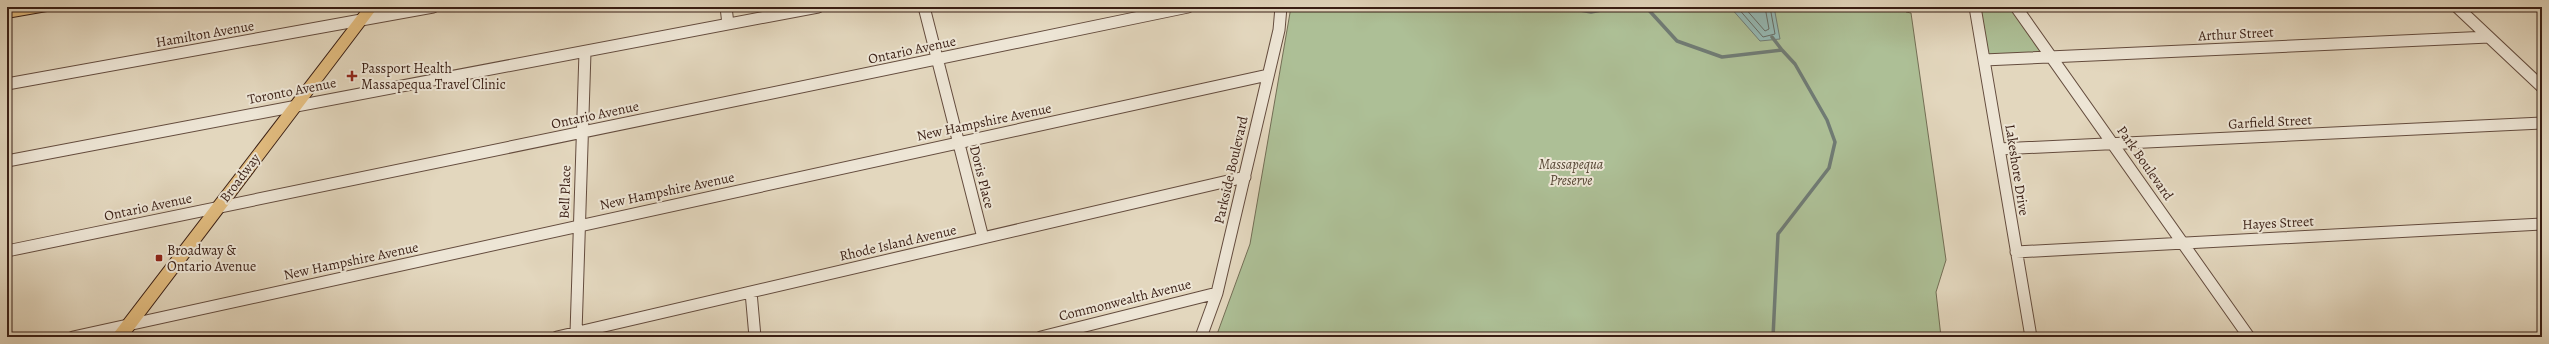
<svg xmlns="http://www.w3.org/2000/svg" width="2549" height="344" font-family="Alegreya,serif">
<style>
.green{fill:#adbf96;stroke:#736e55}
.water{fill:#95b9b4;stroke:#707b74}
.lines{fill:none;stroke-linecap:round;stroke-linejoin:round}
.shore{stroke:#676c64;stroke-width:1}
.stream{stroke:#707b74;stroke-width:3.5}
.minor-casing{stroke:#644c3e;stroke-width:13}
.major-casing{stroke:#391e14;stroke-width:2}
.minor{stroke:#ede5d5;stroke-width:11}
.major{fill:#e2bc7f;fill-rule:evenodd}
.poi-dot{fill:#8f2418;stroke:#ede5d5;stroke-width:1.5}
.labels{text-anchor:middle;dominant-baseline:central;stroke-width:4;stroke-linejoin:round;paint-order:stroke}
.street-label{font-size:14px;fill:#391e14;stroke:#ede5d5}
.poi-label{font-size:14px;fill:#391e14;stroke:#ede5d5;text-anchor:start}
.park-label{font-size:14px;font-style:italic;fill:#564634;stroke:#ede5d5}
</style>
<rect width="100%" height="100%" fill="#e3d7be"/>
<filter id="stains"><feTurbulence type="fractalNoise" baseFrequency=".005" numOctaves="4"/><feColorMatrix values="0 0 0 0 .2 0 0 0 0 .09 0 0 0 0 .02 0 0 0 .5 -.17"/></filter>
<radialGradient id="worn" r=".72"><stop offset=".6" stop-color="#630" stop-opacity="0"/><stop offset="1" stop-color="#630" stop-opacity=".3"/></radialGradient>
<path class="green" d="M1291,7H1906V12L1911,13L1946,260L1936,292L1941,337H1216L1250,244Z
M1975,7H2016L2051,57L1984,60Z"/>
<path class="water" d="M1730,7H1774L1780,39L1760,41Z"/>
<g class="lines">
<path class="shore" d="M1737,7L1763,37L1775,34L1770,7
M1744,7L1765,31L1769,29L1765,7"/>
<path class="stream" d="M1564,7L1591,12L1617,7
M1646,7L1677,41L1722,57L1782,50L1795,64L1827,120L1835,142L1829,168L1778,234L1773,337
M1772,37L1782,50"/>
<defs>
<path id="minor" d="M726,7L728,24
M924,7L983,238
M1975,7L2031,337
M2016,7L2249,337
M2457,7L2542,87
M1984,60L2489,37
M7,84L433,7
M1999,149L2542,123
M7,161L818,7
M7,251L1188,7
M2016,252L2542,224
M751,292L755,337
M576,333L585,52
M73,337L1268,75
M557,337L1245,177
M1041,337L1217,293
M1201,337L1217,293L1279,30L1281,7"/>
<path id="major" d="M23,7H54L47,11L7,18V10Z
M364,7H378L128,337H111Z"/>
</defs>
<use href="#minor" class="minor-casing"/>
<use href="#major" class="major-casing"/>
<use href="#minor" class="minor"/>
<use href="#major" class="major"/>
</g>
<g class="poi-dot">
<path d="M350 70h4v4h4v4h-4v4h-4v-4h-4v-4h4z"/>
<rect x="155" y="254" width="8" height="8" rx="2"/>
</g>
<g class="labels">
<g class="street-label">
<text transform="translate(205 34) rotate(-10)">Hamilton Avenue</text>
<text transform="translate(2236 34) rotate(-3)">Arthur Street</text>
<text transform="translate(912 50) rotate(-12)">Ontario Avenue</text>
<text transform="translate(292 91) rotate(-11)">Toronto Avenue</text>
<text transform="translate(595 115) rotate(-12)">Ontario Avenue</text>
<text transform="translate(984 122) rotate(-12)">New Hampshire Avenue</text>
<text transform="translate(2270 122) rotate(-3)">Garfield Street</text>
<text transform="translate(2145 163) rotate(55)">Park Boulevard</text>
<text transform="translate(1231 170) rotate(-77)">Parkside Boulevard</text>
<text transform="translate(2017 170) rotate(81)">Lakeshore Drive</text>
<text transform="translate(982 177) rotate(76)">Doris Place</text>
<text transform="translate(240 178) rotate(-53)">Broadway</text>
<text transform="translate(667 191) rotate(-12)">New Hampshire Avenue</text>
<text transform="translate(565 192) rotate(-88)">Bell Place</text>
<text transform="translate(148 207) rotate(-12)">Ontario Avenue</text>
<text transform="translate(2278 223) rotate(-3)">Hayes Street</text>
<text transform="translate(898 243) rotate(-13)">Rhode Island Avenue</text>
<text transform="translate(351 261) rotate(-12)">New Hampshire Avenue</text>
<text transform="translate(1125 300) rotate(-14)">Commonwealth Avenue</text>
</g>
<g class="poi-label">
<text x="361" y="68">Passport Health<tspan x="361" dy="16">Massapequa Travel Clinic</tspan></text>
<text x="167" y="250">Broadway &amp;<tspan x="167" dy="16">Ontario Avenue</tspan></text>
</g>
<g class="park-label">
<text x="1571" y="164">Massapequa<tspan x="1571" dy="16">Preserve</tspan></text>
</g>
</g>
<rect width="2549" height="344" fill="none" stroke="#e3d7be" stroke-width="24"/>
<rect x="8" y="8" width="2533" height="328" fill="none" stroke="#391e14" stroke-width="2"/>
<rect x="12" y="12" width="2525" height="320" fill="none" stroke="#391e14"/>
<rect width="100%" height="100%" filter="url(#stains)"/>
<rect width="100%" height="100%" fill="url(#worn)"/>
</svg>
